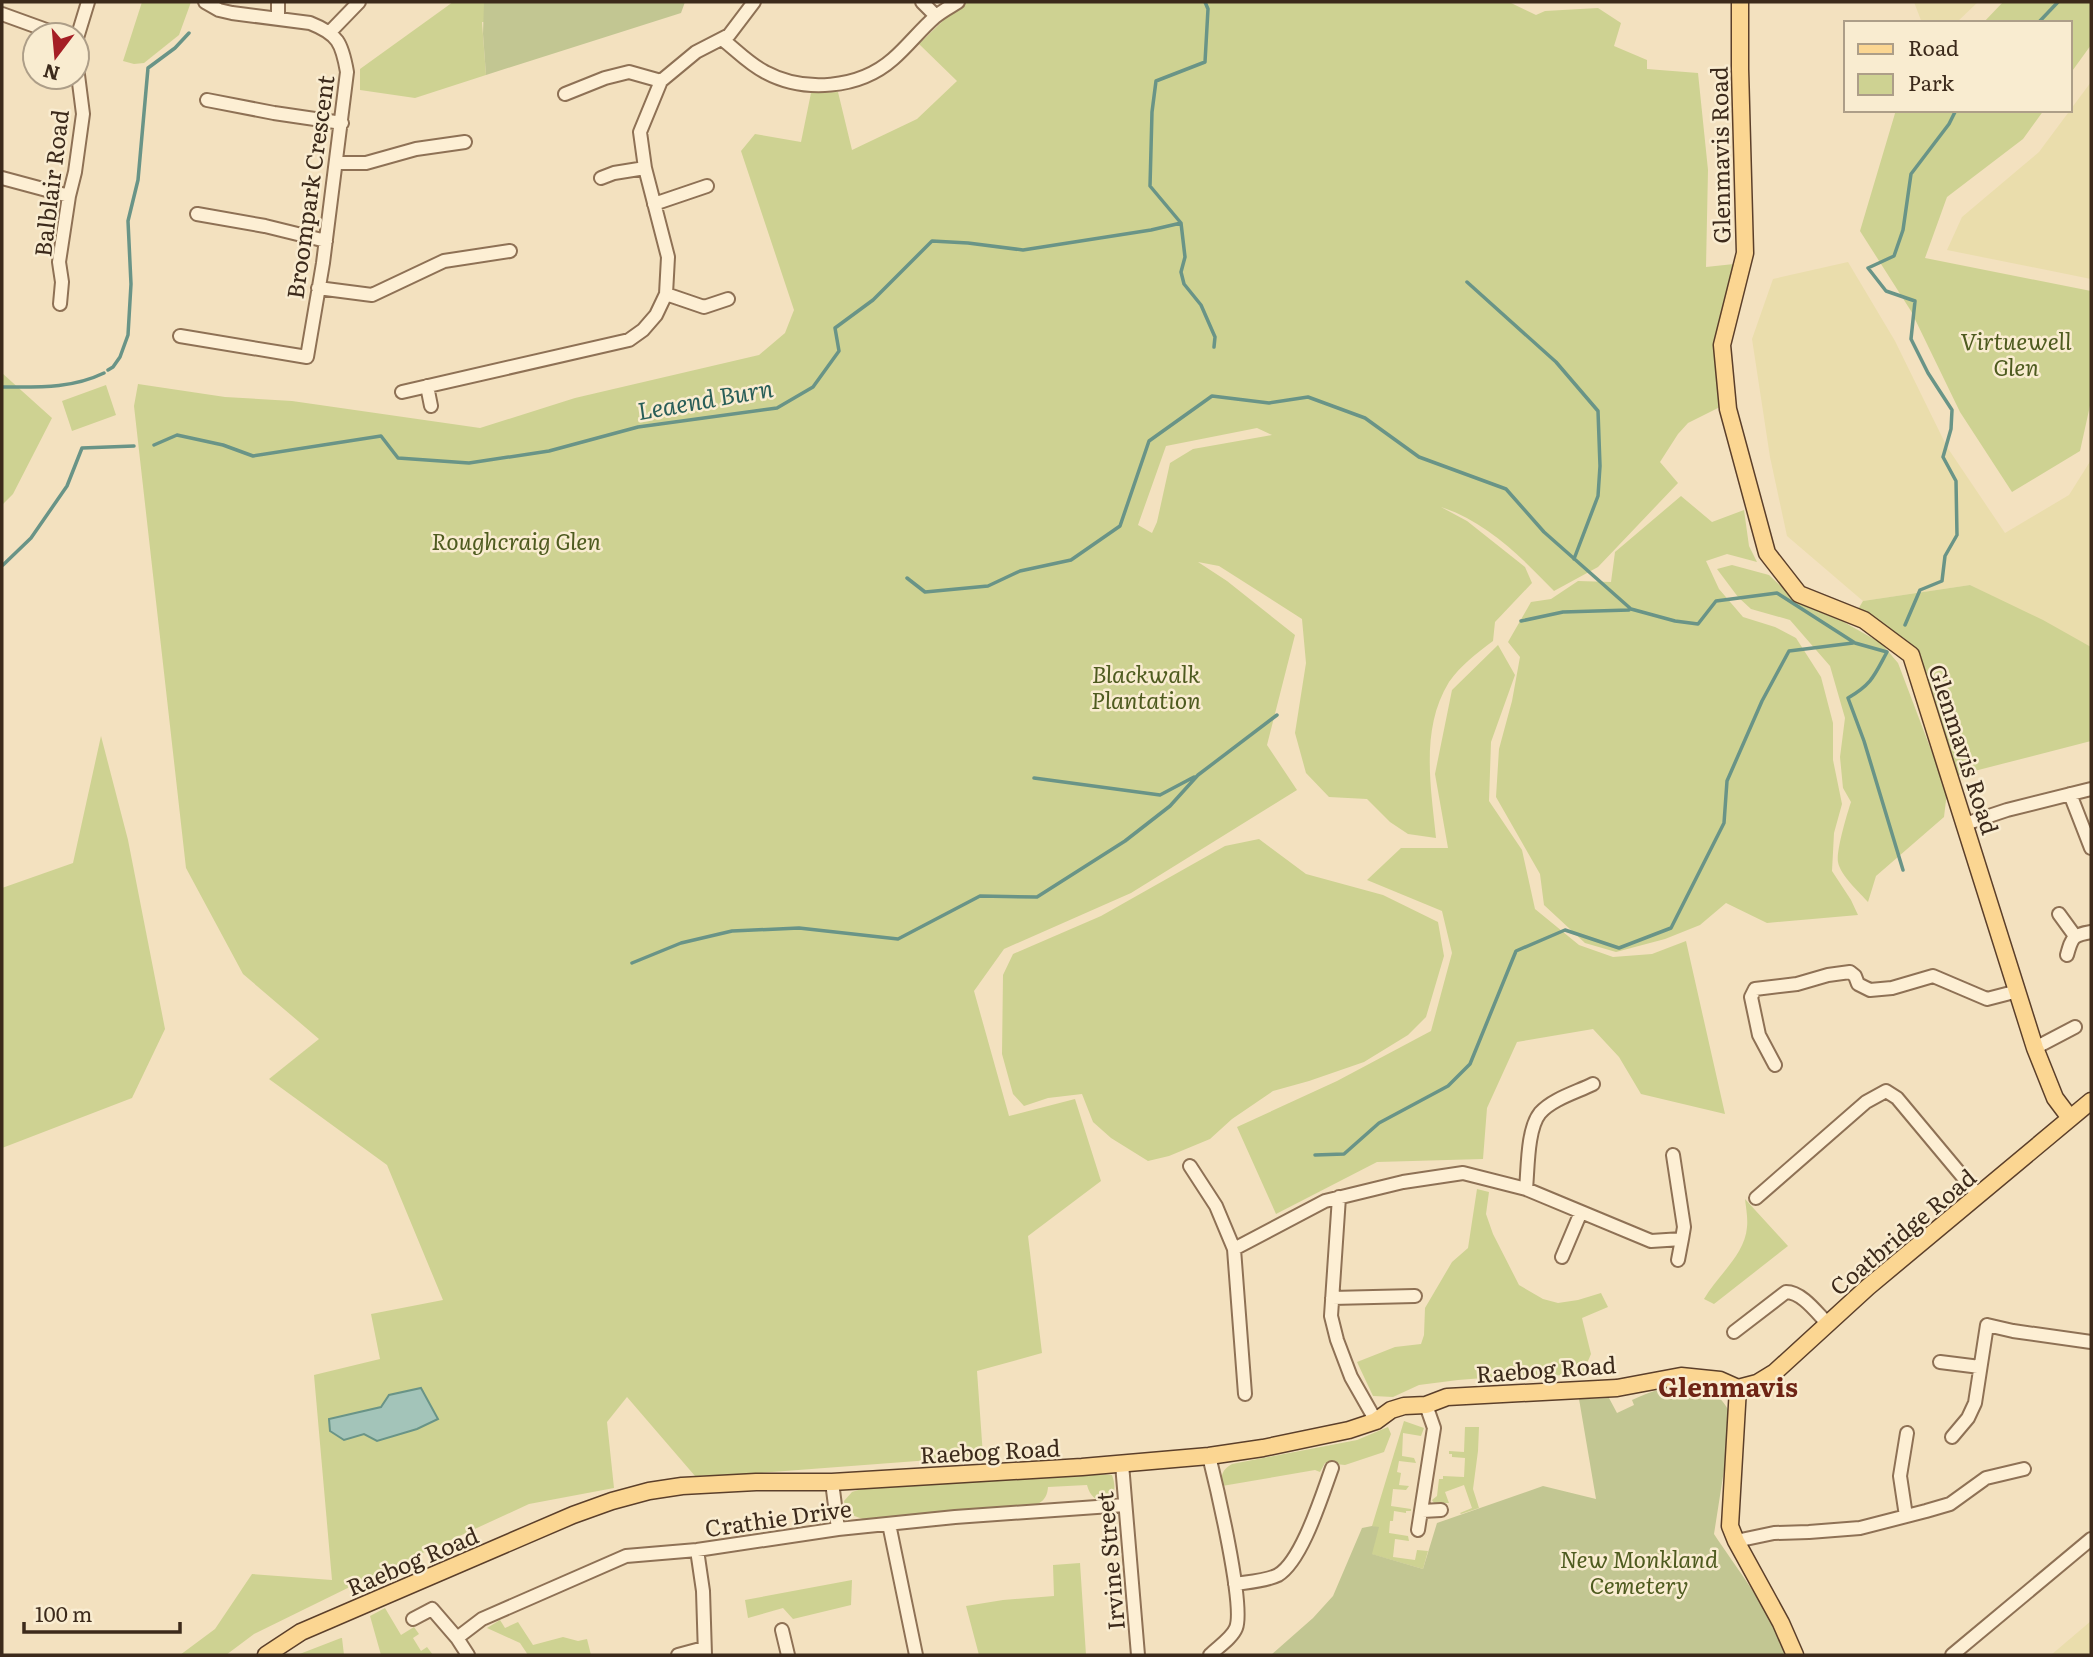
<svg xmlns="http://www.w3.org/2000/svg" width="2093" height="1657" font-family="Literata,serif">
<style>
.farmland{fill:#eaddac}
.green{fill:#ced292;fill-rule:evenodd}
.cemetery{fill:#c2c692}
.water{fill:#a3c4b9;stroke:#699487;stroke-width:2}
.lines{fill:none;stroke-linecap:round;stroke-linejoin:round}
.stream{stroke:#699487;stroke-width:3.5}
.minor-casing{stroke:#8e7155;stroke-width:16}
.major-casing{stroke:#5b3f2a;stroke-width:19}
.minor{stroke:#fdefd4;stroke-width:12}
.major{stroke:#fbd692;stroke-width:16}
.labels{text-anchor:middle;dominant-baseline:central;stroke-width:5;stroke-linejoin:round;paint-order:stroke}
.street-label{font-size:23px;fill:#3c2a1b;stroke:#f9ecd0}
.park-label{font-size:23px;font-style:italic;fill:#4e5b1f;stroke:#f9ecd0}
.water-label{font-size:24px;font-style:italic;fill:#295e58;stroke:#f9ecd0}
.quarter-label{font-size:26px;font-weight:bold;fill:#6e2415;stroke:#f9ecd0}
</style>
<rect width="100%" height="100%" fill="#f3e1bf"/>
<path class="farmland" d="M1914,2H1978L1956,23H1922Z
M2091,82V279L1947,250L1962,217L2039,152Z
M1848,262L1895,341L1947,447L2005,533L2069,495L2091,460V647L1970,585L1863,601L1787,536L1770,457L1752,339L1773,279Z
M2091,1621V1655H2051Z"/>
<path class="green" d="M142,2H191L179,35L144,63L134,64L123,61Z
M453,2H484L496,23L482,22L486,75L415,98L360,90V69Z
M967,2H1509L1536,15L1545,11L1598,8L1621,23L1614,46L1647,60V69L1698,73L1708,170L1706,267L1734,264L1736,271L1722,406L1688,423L1678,434L1660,462L1678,483L1598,567L1554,591C1521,557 1487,522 1441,507L1467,521L1525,567L1532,583L1495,622L1493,641C1477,653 1460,666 1449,682C1420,729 1431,787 1436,838L1408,834L1390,822L1367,799L1329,797L1306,773L1295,733L1306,663L1302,619L1219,566L1198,562L1227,581L1295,635L1267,745L1297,790L1131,893L1004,949L974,991L1009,1116L1075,1099L1101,1181L1028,1236L1042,1353L977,1371L983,1456L747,1474L695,1476L627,1397L607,1422L614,1488L529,1504L364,1580L254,1634L226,1655H180L215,1629L252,1574L332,1580L314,1375L380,1359L371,1314L443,1300L387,1165L269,1079L319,1039L243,974L186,868L134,406L138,384L225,397L292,401L480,428L575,398L759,355L785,333L794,310L741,151L755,134L801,142L811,93L838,92L852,150L917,119L957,81L919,44L949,15ZM1257,428L1272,435L1193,449L1170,463L1157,522L1152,533L1138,525L1166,446Z
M2003,2H2091V45L2070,74V23H1983Z
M1896,110H2044L2023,139L1947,197L1925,258L2091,291V401L2080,451L2012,492L1960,412L1911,311L1860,231Z
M2,373L52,418L13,494L2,505Z
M106,385L116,415L72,431L62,401Z
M1681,496L1712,522L1744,510L1749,546L1757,562L1727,554L1706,561L1719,589L1743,617L1775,627L1796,638L1821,677L1833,723V760L1842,804L1834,833L1832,871L1851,900L1858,915L1767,923L1726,903L1700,925L1665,939L1616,952L1585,943L1544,905L1540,874L1496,797L1499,749L1512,701L1520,657L1508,642L1531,602L1551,599L1578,581L1611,582L1615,552Z
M1732,565L1769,575L1787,592L1809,608L1842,621L1881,643L1898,663L1947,792L1944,817L1876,876L1868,902C1860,893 1840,875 1838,862C1836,851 1847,814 1851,802L1843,788L1840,757L1845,718L1830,666L1790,620L1751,609L1738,597L1717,569Z
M1970,585L2043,620L2091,647V741L1955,776L1918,660L1857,611L1863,601Z
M1498,645L1515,675L1491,742L1489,801L1522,850L1535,909L1579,945L1613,957L1652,954L1686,941L1725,1114L1641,1094L1619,1057L1593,1029L1517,1042L1487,1108L1483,1159L1377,1162L1276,1214L1237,1127L1337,1081L1431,1031L1452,953L1442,911L1367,880L1401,848H1448L1435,774L1452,690Z
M101,736L128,840L165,1029L132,1098L2,1148V888L73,863Z
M1259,839L1306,874L1383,895L1438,922L1444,956L1426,1017L1408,1035L1364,1062L1309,1081L1273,1091L1232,1119L1210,1139L1169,1156L1148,1161L1111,1138L1093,1122L1082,1094L1048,1098L1024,1106L1013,1094L1002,1054L1003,975L1013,954L1101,916L1225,846Z
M1477,1189L1489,1192L1486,1214L1493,1234L1519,1285L1543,1299L1558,1303L1578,1300L1601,1293L1608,1307L1582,1318L1591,1354L1582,1375L1509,1376L1458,1380L1419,1385L1393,1397L1373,1396L1357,1362L1395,1347L1421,1344L1424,1335L1425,1308L1452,1262L1468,1248Z
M1745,1199L1788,1246L1714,1304L1704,1299C1717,1276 1745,1255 1747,1227C1748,1218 1746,1208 1745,1199Z
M1404,1421L1424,1428L1421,1436L1403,1433L1402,1456L1414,1458L1416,1463L1399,1461L1397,1472L1401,1473L1399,1485L1409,1486L1406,1490L1393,1489L1391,1506L1411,1509V1511H1406V1513L1394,1511L1393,1521H1390L1389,1533L1408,1536L1409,1541L1395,1539L1393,1557L1415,1560L1417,1550L1428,1551L1423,1569L1371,1554L1378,1528L1372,1526Z
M1388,1427L1391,1434L1384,1452L1345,1465L1325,1463L1320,1472L1315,1470L1222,1486C1221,1474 1222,1470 1232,1464L1357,1440Z
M1465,1427H1479L1478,1451L1473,1489L1479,1508L1461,1514L1460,1513L1472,1508L1464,1485L1445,1492L1449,1503H1434L1432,1500L1437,1496L1439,1479H1443V1476L1464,1477L1465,1458L1452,1457V1454H1449V1451L1464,1452Z
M1095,1474L1112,1475C1123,1506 1093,1510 1087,1485L1048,1487C1047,1503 1036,1506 1021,1508L863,1519C853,1516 845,1513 844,1501L852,1492L864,1488Z
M1080,1563L1086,1655H979L966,1606L1003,1600L1054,1596L1053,1565Z
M852,1580L851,1605L793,1619L783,1608L748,1618L745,1600Z
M385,1608L401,1635L414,1627L419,1634L413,1638L421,1651L427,1647L433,1655H381L370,1616Z
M500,1620L505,1628L518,1622L533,1645L563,1637L578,1641L587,1639L591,1655H528L520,1643L487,1628Z
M342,1638L344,1655H297L341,1638Z"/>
<path class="cemetery" d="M484,2H685L681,13L486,75L483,34Z
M1692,1385C1713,1391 1725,1398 1732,1419L1714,1534C1739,1572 1771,1611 1785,1655H1271L1313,1618L1333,1596L1362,1528L1372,1526L1379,1527L1372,1554L1423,1569L1437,1523L1543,1486L1596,1499L1579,1399L1609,1398L1617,1413L1634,1405L1632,1400C1652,1391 1669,1385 1692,1385Z"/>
<path class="water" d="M421,1388L438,1419L417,1429L377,1441L364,1434L344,1440L330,1431L329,1419L381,1407L389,1395Z"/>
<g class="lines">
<path class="stream" d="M2038,23L2058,2
M1181,223L1185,257L1181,272L1184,284L1201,305L1215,337L1214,347
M1467,282L1556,362L1598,411L1600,466L1598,496L1574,559
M108,370L113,367L120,357L128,335L131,284L128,221L138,180L148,68L175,48L189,33
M2,387C37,387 71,389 104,373
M154,445L177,435L223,445L253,456L381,436L398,458L469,463L549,451L638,427L777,408L813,387L839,351L835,328L873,300L932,241L968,243L1023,250L1151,230L1181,223L1150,186L1152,112L1156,81L1205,62L1208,9L1205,2
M3,565L31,538L67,486L82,448L134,446
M907,578L925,592L988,586L1020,571L1071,560L1120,526L1149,441L1212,396L1269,403L1308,397L1365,418L1419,457L1506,489L1544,532L1631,609L1675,621L1698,624L1716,601L1777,593L1855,643L1887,652C1874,676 1872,684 1848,698L1864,741L1903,870
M1521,621L1563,612L1629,610
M1905,625L1920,590L1942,581L1945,556L1957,535L1956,481L1943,457L1951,429L1952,410L1928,373L1911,339L1915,301L1886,291L1868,268L1894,256L1903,230L1911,174L1949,124L1956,110
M1034,778L1160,795L1194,777
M632,963L681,943L732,931L799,928L898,939L980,896L1037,897L1125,841L1170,806L1198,775L1277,715
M1315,1155L1344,1154L1379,1123L1448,1086L1470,1064L1516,951L1565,930L1619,948L1671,928L1724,823L1727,781L1762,701L1789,651L1853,643"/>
<defs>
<path id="minor" d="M922,2L936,16
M2,14L60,35
M278,19V2
M329,33L359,2
M77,38L88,2
M722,39C736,50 749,64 765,72C804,93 859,89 893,59C908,46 920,30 935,17C942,11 950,7 958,2
M565,94L605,78L629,72L661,81
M207,100L274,113L342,123
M337,163H366L416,149L465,142
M2,178L69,196
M601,178L614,173L645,168
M654,204L707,186
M197,214L265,226L326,241
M318,288L372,295L444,261L510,251
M666,294L704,307L728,299
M60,304L62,282L59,262L69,196L75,172L83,114L77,67
M180,336L307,357L323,263L347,72C342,43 338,34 310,23L232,13L219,10L205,2
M427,386L431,406
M402,392L629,340L643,330L656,315L666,294L668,257L645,168L640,132L661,81L696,52L729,35L754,2
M2070,794L2091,848
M1965,824L2007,810L2091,789
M2059,914L2075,936
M2067,955C2072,937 2073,935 2091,932
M2035,1048L2075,1027
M1775,1065L1759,1035L1751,997L1755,989L1797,984L1828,975L1850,972L1855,976L1858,984L1870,990L1892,988L1933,976L1987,999L2018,991
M1190,1166L1216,1206L1234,1249L1245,1394
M1526,1189C1528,1169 1527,1129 1540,1113C1552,1099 1577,1092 1593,1084
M1339,1197L1331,1316L1337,1340L1351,1377L1376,1421
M1756,1198L1866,1102L1886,1091L1897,1098L1978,1195
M1234,1249L1325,1201L1403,1182L1463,1173L1526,1189L1651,1241L1682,1239L1684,1227L1673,1155
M1562,1257L1581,1212
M1678,1260L1682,1239
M1332,1298L1415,1296
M1734,1332L1786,1292C1802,1292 1817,1313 1828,1324
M1940,1362L1980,1367
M1952,1437L1968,1418L1975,1403L1987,1325L2013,1331L2091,1342
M1209,1456C1216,1484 1245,1606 1236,1628C1232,1638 1218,1647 1210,1655
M1122,1464L1138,1655
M832,1482L838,1529
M1422,1511L1441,1510
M1906,1516L1900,1476L1907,1433
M889,1524L916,1655
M1418,1530L1434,1428L1426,1405
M1736,1541L1774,1533L1809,1532L1860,1528L1926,1511L1950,1504L1986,1478L2024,1469
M697,1550L703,1591L705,1655
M1235,1584C1248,1582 1266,1581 1278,1575C1302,1561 1322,1495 1332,1468
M413,1619L432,1609L457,1638L468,1655
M782,1630L788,1655
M457,1638L482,1619L626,1556L697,1550L838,1529L955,1517L1125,1505
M678,1655L704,1648
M1952,1655L2091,1539"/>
<path id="major" d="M1740,2V69L1745,253L1722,345L1728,409L1767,553L1799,594L1864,620L1911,655L2035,1048L2055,1098L2070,1118
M1738,1388L1757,1383L1775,1372L1868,1287L2091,1101
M1738,1388L1730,1526L1736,1541L1781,1623L1795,1655
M266,1655L301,1632L573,1515L612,1501L649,1491L682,1486L756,1482H832L1082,1467L1209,1456L1263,1448L1349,1430L1376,1421L1391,1410L1404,1406L1426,1405L1447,1397L1617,1388L1681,1376L1720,1380L1738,1388"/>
</defs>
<use href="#minor" class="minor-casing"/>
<use href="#major" class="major-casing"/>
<use href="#minor" class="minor"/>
<use href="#major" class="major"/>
</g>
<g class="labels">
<g class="street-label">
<text transform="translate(1719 155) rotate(-91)">Glenmavis Road</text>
<text transform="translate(50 183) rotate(-83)">Balblair Road</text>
<text transform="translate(309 187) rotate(-82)">Broompark Crescent</text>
<text transform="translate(1965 749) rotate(72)">Glenmavis Road</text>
<text transform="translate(1902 1231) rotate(-40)">Coatbridge Road</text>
<text transform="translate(1546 1368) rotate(-4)">Raebog Road</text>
<text transform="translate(990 1450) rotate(-3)">Raebog Road</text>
<text transform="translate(778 1517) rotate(-8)">Crathie Drive</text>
<text transform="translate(412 1560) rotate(-23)">Raebog Road</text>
<text transform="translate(1109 1561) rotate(-95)">Irvine Street</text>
</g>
<g class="park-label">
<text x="2016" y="340">Virtuewell<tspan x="2016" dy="26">Glen</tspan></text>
<text x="516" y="540">Roughcraig Glen</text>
<text x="1146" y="673">Blackwalk<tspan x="1146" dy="26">Plantation</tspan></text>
<text x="1639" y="1558">New Monkland<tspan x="1639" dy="26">Cemetery</tspan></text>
</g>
<g class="water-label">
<text transform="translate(705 398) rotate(-10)">Leaend Burn</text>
</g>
<g class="quarter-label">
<text x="1728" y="1385">Glenmavis</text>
</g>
</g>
<rect width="2093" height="1657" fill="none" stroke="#3c2a1b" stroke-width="7"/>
<rect x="1844" y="21" width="228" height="91" fill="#f9ecd0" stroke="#ad9e88" stroke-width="2"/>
<rect x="1858" y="44" width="35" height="10" fill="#fbd692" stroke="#ad9e88" stroke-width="2"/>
<text x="1908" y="56" font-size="21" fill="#3c2a1b">Road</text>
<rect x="1858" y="74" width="35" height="21" fill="#ced292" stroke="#ad9e88" stroke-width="2"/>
<text x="1908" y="91" font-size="21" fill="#3c2a1b">Park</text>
<g transform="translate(56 56) rotate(196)"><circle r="33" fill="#f9ecd0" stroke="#ad9e88" stroke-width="2"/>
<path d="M0-5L12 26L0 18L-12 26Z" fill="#a51e24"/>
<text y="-10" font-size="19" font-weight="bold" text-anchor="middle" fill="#3c2a1b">N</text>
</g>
<path d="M24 1622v10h156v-10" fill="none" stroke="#3c2a1b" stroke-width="3.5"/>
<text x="35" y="1622" font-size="21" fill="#3c2a1b" stroke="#f9ecd0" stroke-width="5" paint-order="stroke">100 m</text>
</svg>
